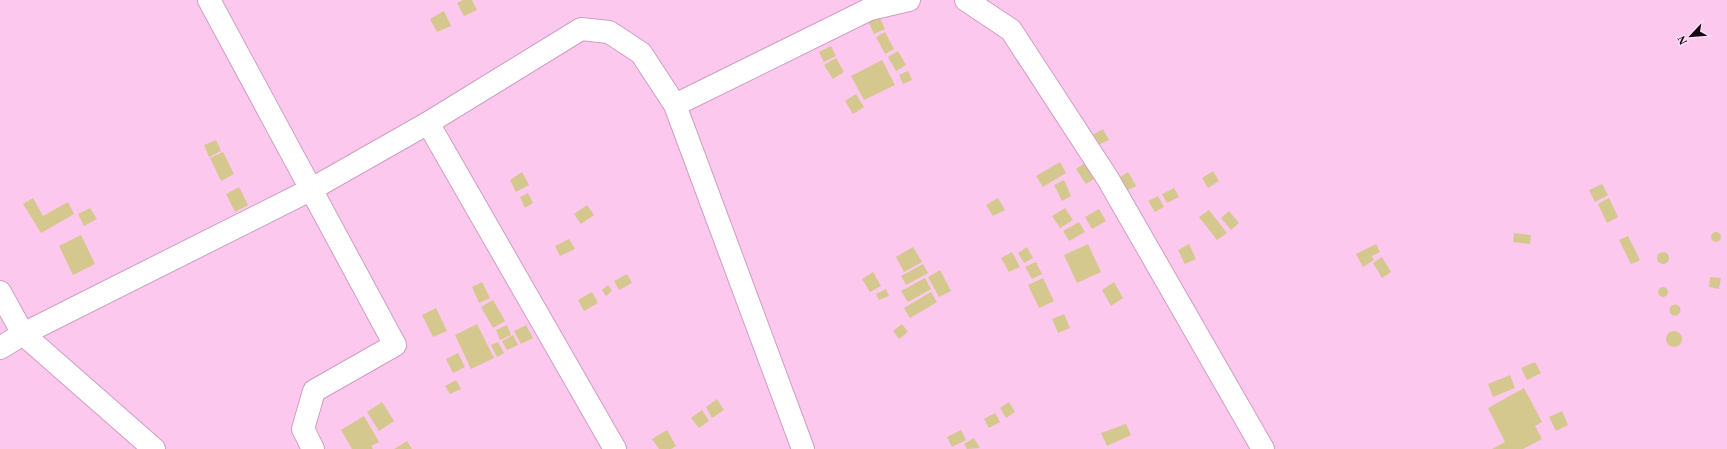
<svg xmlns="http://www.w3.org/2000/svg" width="1727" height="449" font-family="'Times New Roman',serif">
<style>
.building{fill:#d5c88e}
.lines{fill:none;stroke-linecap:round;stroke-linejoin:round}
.street-casing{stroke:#d09ec2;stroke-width:24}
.street{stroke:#fff;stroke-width:22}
</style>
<rect width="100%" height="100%" fill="#fcc8ee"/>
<path class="building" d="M463,0H472L477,10L464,16L457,3Z
M444,11L451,26L437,32L430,19Z
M879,16L885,29L874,34L868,21Z
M885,32L894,49L885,54L876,37Z
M831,46L836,56L824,62L819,52Z
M898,51L906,65L896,71L888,57Z
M836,58L844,72L833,79L824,65Z
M882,60L895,85L864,100L851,76Z
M908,71L912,80L903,84L899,75Z
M856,94L864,107L853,114L845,101Z
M1103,129L1109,140L1096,146L1091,136Z
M216,140L221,151L209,157L204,145Z
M223,152L234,174L221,181L210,158Z
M1060,162L1066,173L1043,187L1036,176Z
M1085,163L1095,178L1086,184L1076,169Z
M1213,171L1219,181L1208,188L1202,178Z
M522,172L529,185L516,192L510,180Z
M1128,172L1136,186L1126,191L1119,178Z
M1064,180L1071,196L1062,201L1054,185Z
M1602,184L1608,195L1595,202L1589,190Z
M239,187L248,205L235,212L226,194Z
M1174,188L1179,197L1167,203L1162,194Z
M528,193L533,203L525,208L520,197Z
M1158,196L1164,207L1155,212L1148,201Z
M33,198L43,216L68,202L74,214L41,233L23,204Z
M998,198L1005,210L993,216L986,205Z
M1609,198L1618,217L1607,223L1598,204Z
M587,205L594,215L581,224L574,214Z
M90,208L97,219L84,226L78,214Z
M1065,208L1073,220L1060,228L1052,216Z
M1099,209L1106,221L1092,229L1085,217Z
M1209,210L1227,233L1217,240L1199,217Z
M1229,211L1239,223L1231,230L1221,218Z
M1079,222L1085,232L1069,241L1063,231Z
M1711 237a5 5 0 1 1 10 0a5 5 0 1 1-10 0Z
M1514,233L1531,235L1530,244L1513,242Z
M81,235L95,264L73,275L59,246Z
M1628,236L1640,260L1631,264L1619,240Z
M569,239L575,249L560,256L555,246Z
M1088,244L1101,272L1077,283L1064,255Z
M1189,244L1196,259L1185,264L1178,250Z
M1376,244L1380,252L1372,256L1374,260L1363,267L1356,254Z
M913,247L922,262L904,272L896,257Z
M1027,247L1033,258L1024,263L1018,253Z
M1012,252L1020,267L1009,272L1001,258Z
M1657 258a6 6 0 1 1 12 0a6 6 0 1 1-12 0Z
M1382,257L1391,272L1382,278L1373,263Z
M1036,262L1042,274L1032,279L1025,267Z
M923,264L928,273L906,285L901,276Z
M940,270L951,291L939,297L928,277Z
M873,272L881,286L870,292L862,279Z
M627,274L632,283L619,290L614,281Z
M1710,277L1721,278L1719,289L1709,287Z
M925,278L931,289L908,302L901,291Z
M1043,278L1054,301L1039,308L1028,285Z
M482,282L490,298L479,303L472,287Z
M1114,282L1123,298L1111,306L1102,290Z
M608,285L612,291L606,296L602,290Z
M1658 292a5 5 0 1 1 10 0a5 5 0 1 1-10 0Z
M886,289L889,296L879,300L876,294Z
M592,292L598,303L584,311L578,300Z
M931,292L937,302L910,318L904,308Z
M493,300L505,321L493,328L481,307Z
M1669.5 310a5.5 5.5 0 1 1 11 0a5.5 5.5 0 1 1-11 0Z
M436,308L447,331L433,337L422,315Z
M1064,314L1070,328L1058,333L1052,319Z
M477,324L494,358L471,369L455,335Z
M902,324L908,332L899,339L893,331Z
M507,325L511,335L500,340L496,330Z
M526,325L533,338L521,344L514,331Z
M1666 339a8 8 0 1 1 16 0a8 8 0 1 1-16 0Z
M513,335L518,345L507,350L502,341Z
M498,342L504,353L497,357L491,345Z
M458,353L465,367L453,373L446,359Z
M1535,362L1541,373L1527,380L1521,368Z
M1510,375L1515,388L1493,397L1488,384Z
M456,380L461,389L450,394L445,386Z
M1524,388L1542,422L1535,426L1542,439L1523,449H1492L1505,442L1488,408Z
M717,399L724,410L712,418L706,407Z
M382,402L394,421L379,431L367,412Z
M1009,402L1015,412L1006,418L1000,408Z
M702,410L709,421L699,428L691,418Z
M1562,411L1568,425L1556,431L1549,417Z
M995,413L1000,422L989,428L984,419Z
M364,416L379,442L371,446L373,449H352L341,430Z
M1126,424L1131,435L1107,446L1101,433Z
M667,430L676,446L671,449H659L652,439Z
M961,430L966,440L952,447L947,437Z
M974,438L980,448L967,449L964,444Z
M407,441L412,449H394Z"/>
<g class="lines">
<defs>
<path id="street" d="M209,0L395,345L314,391L303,429L313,449
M966,0L1011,30L1108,179L1263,449
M675,105L870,9L909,0
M428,123L615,449
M0,292L23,334L154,449
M0,348L23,334L310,190L428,123L581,29L609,32L641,53L675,105L803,449"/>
</defs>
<use href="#street" class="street-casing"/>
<use href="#street" class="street"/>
</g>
<g transform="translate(1691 36) rotate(244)" stroke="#fdddf3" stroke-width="3" paint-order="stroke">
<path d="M0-3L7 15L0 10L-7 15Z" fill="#170613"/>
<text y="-6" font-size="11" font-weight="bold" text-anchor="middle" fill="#170613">N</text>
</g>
</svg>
